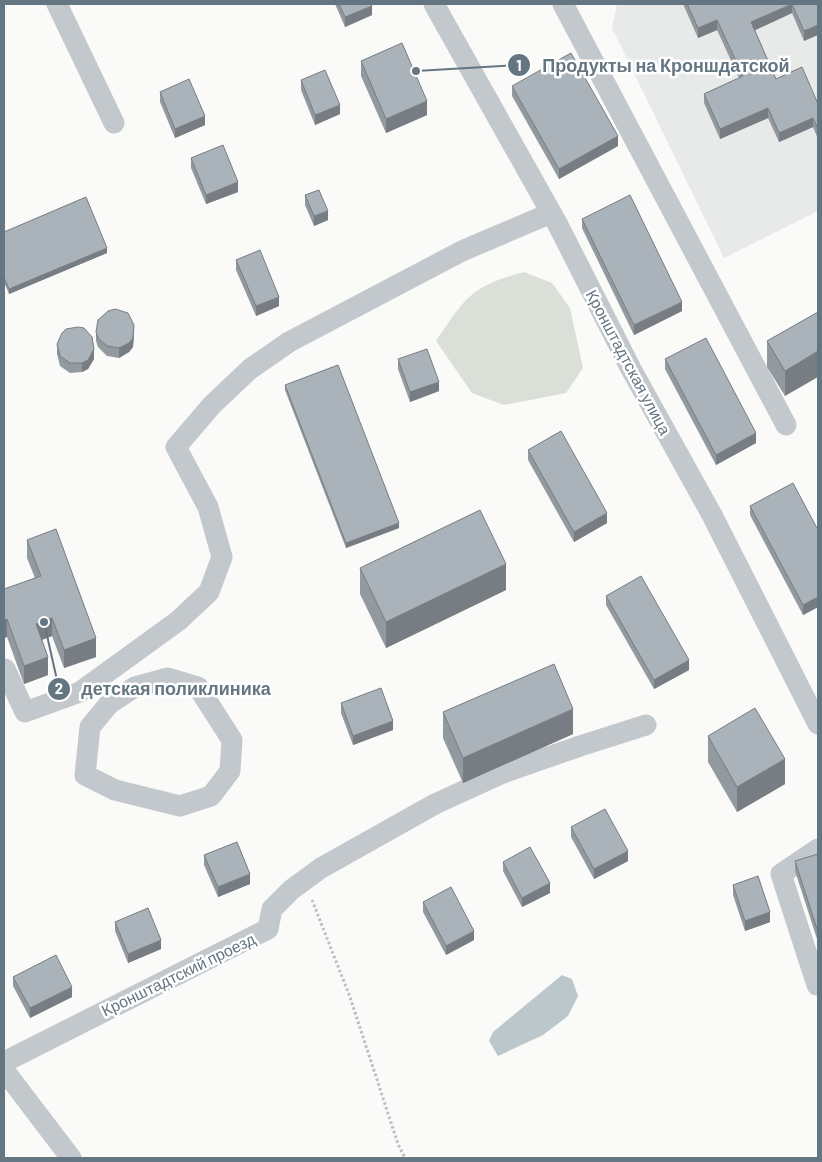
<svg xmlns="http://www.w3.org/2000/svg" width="822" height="1162" font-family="Barlow,sans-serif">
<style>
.built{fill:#e8e9e9}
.green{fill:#dadfd7}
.water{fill:#bbc7cb}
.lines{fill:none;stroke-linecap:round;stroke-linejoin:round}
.path{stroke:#bbbfc2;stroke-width:3;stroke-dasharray:2.5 2.5;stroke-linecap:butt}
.minor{stroke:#c3c8cc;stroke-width:21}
.wall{fill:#929a9f}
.shaded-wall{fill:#777d82}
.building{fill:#aab3b9;stroke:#777d82}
.labels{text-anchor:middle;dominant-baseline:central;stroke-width:5;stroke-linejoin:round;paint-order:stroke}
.street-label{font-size:16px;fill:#657683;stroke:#fff}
.leader{fill:none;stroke:#657683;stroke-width:2}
.callout-dot{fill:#657683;stroke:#fff;stroke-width:2}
.mark-label{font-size:15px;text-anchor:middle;font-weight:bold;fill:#fff}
.callout-label{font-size:18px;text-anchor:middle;font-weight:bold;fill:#657683;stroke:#fff;stroke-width:5;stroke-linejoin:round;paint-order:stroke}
</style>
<rect width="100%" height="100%" fill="#fafaf8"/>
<path class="built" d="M617,4H818V211L724,258L612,28Z"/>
<path class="green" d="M524,272L552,283L570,308L583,368L566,393L504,405L472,393L436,341C466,297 471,286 524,272Z"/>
<path class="water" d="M562,975L572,979L578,996L568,1016L543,1035L498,1056L489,1041L493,1032Z"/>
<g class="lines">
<path class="path" d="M312,900L350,997L398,1144L405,1158"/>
<path class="minor" d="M57,4L114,123
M434,4L558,225L631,369L712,515L818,724
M563,4L786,425
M5,669L25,712L80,692L178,621L209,592L222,557L208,507L176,447L212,405L250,369L289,342L462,251L551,213
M168,678L198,687L232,740L230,771L211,796L180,806L115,790L85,775L90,727L109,704L135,687Z
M818,849L781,874L817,985H818
M4,1062L268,929L272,909L291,890L321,868L435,804L503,773L580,746L646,725
M4,1070L71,1158"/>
</g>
<path class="wall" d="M335,4H371L372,15L345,27Z
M683,4H818L804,41L792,13L755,30L776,79L818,104V139L813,127L779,142L768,118L720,139L704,103V94L739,78L717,30L698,38Z
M361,61L427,115L386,133L361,76Z
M301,80L340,114L315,125L301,90Z
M512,86L618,146L559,179L512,96Z
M160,92L205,125L175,138L160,102Z
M191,158L238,192L206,204L191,168Z
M305,195L328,220L314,226L305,205Z
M582,219L682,311L634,335L582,228Z
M4,232L107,253L9,294L4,282Z
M236,260L279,306L256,316L236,270Z
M818,312L785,396L767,367V341Z
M96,332L134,334L133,347L129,352L119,358L107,356L98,347L96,341Z
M57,344L94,359L88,369L82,372L70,373L60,366L57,354Z
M398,359L439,391L410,402L398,369Z
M665,359L756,443L716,465L665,369Z
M285,385L399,528L346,548L285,390Z
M528,450L607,523L574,542L528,460Z
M750,506L818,530V607L803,615L750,515Z
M27,540L96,657L64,668L52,636L42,640L48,675L24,684L7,637L4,638V589L35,578L27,558Z
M360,568L506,590L386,648L360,594Z
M606,596L689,670L654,689L606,605Z
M341,703L393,730L353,745L341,713Z
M443,712L573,734L463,783L443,738Z
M708,736L785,784L737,812L708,762Z
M571,827L628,861L594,879L571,837Z
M818,854V942L795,871V861Z
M204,855L250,884L218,897L204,865Z
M503,862L550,893L522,907L503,871Z
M733,885L770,922L745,931L733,895Z
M423,902L474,940L446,955L423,912Z
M115,922L161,949L128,963L115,931Z
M13,977L72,997L30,1018L13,986Z"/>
<path class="shaded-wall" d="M792,4V13L751,32V22Z
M372,6V15L345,27V17Z
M717,20V30L698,38V28Z
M818,25V35L804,41V31Z
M427,101V115L386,133V119Z
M340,105V114L315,125V115Z
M768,108V118L720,139V129Z
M205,116V125L175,138V129Z
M813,118V127L779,142V133Z
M618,136V146L559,179V169Z
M238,182V192L206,204V195Z
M328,211V220L314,226V216Z
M107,248V253L9,294V289Z
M279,297V306L256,316V306Z
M682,302V311L634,335V325Z
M134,325V334L133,347L129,352L119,358V348Z
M94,349V359L88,369L82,372V363Z
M818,351V377L785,396V371Z
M439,382V391L410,402V392Z
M756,433V443L716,465V455Z
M607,513V523L574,542V532Z
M399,523V528L346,548V543Z
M506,564V590L386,648V622Z
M818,597V607L803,615V605Z
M52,618V636L36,642V624Z
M7,619V637L4,638V620Z
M96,638V657L64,668V650Z
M48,657V675L24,684V666Z
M689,660V670L654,689V680Z
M573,709V734L463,783V758Z
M393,721V730L353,745V736Z
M785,759V784L737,812V787Z
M628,851V861L594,879V869Z
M250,874V884L218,897V887Z
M550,883V893L522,907V898Z
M770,912V922L745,931V921Z
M474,931V940L446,955V946Z
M161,940V949L128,963V954Z
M72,987V997L30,1018V1008Z"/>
<path class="building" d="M339,4H371L372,6L345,17Z
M687,4H792L751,22L776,79L802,67L818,104V129L813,118L779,133L768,108L720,129L704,94L743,76L717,20L698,28Z
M792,4H818V25L804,31Z
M402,43L427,101L386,119L361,61Z
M571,53L618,136L559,169L512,86Z
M325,70L340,105L315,115L301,80Z
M189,79L205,116L175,129L160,92Z
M223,145L238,182L206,195L191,158Z
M319,190L328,211L314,216L305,195Z
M630,195L682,302L634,325L582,219Z
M86,197L107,248L9,289L4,277V232Z
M260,250L279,297L256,306L236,260Z
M115,309L128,313L134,325L133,338L129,343L119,348L107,346L98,338L96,332L98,320L108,311Z
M818,312V351L785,371L767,341Z
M78,327L84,328L92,337L94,349L88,360L82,363H70L60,356L57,344L62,333L66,329Z
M706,338L756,433L716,455L665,359Z
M427,349L439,382L410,392L398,359Z
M338,365L399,523L346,543L285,385Z
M561,431L607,513L574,532L528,450Z
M793,483L818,530V597L803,605L750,506Z
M480,510L506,564L386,622L360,568Z
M56,529L96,638L64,650L52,618L36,624L48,657L24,666L7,619L4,620V589L41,576L27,540Z
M641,576L689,660L654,680L606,596Z
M554,664L573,709L463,758L443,712Z
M381,688L393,721L353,736L341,703Z
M755,708L785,759L737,787L708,736Z
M605,809L628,851L594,869L571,827Z
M237,842L250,874L218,887L204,855Z
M530,847L550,883L522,898L503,862Z
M818,854V932L795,861Z
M758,876L770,912L745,921L733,885Z
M451,887L474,931L446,946L423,902Z
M148,908L161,940L128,954L115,922Z
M56,955L72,987L30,1008L13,977Z"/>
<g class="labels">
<g class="street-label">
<text transform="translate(629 362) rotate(62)">Кронштадтская улица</text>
<text transform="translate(178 974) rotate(-26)">Кронштадтский проезд</text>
</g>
</g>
<path class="leader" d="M416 71L519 65M44 622L59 689"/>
<g class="callout-dot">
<circle cx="416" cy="71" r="5"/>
<circle cx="44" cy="622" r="5"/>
<circle cx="519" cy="65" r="12"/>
<circle cx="59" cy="689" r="12"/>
</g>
<g class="mark-label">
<text x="519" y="71">1</text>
<text x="59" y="694">2</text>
</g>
<g class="callout-label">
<text x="666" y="72">Продукты на Кроншдатской</text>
<text x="176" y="695">детская поликлиника</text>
</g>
<rect width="822" height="1162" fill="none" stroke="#657683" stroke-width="10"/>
</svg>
